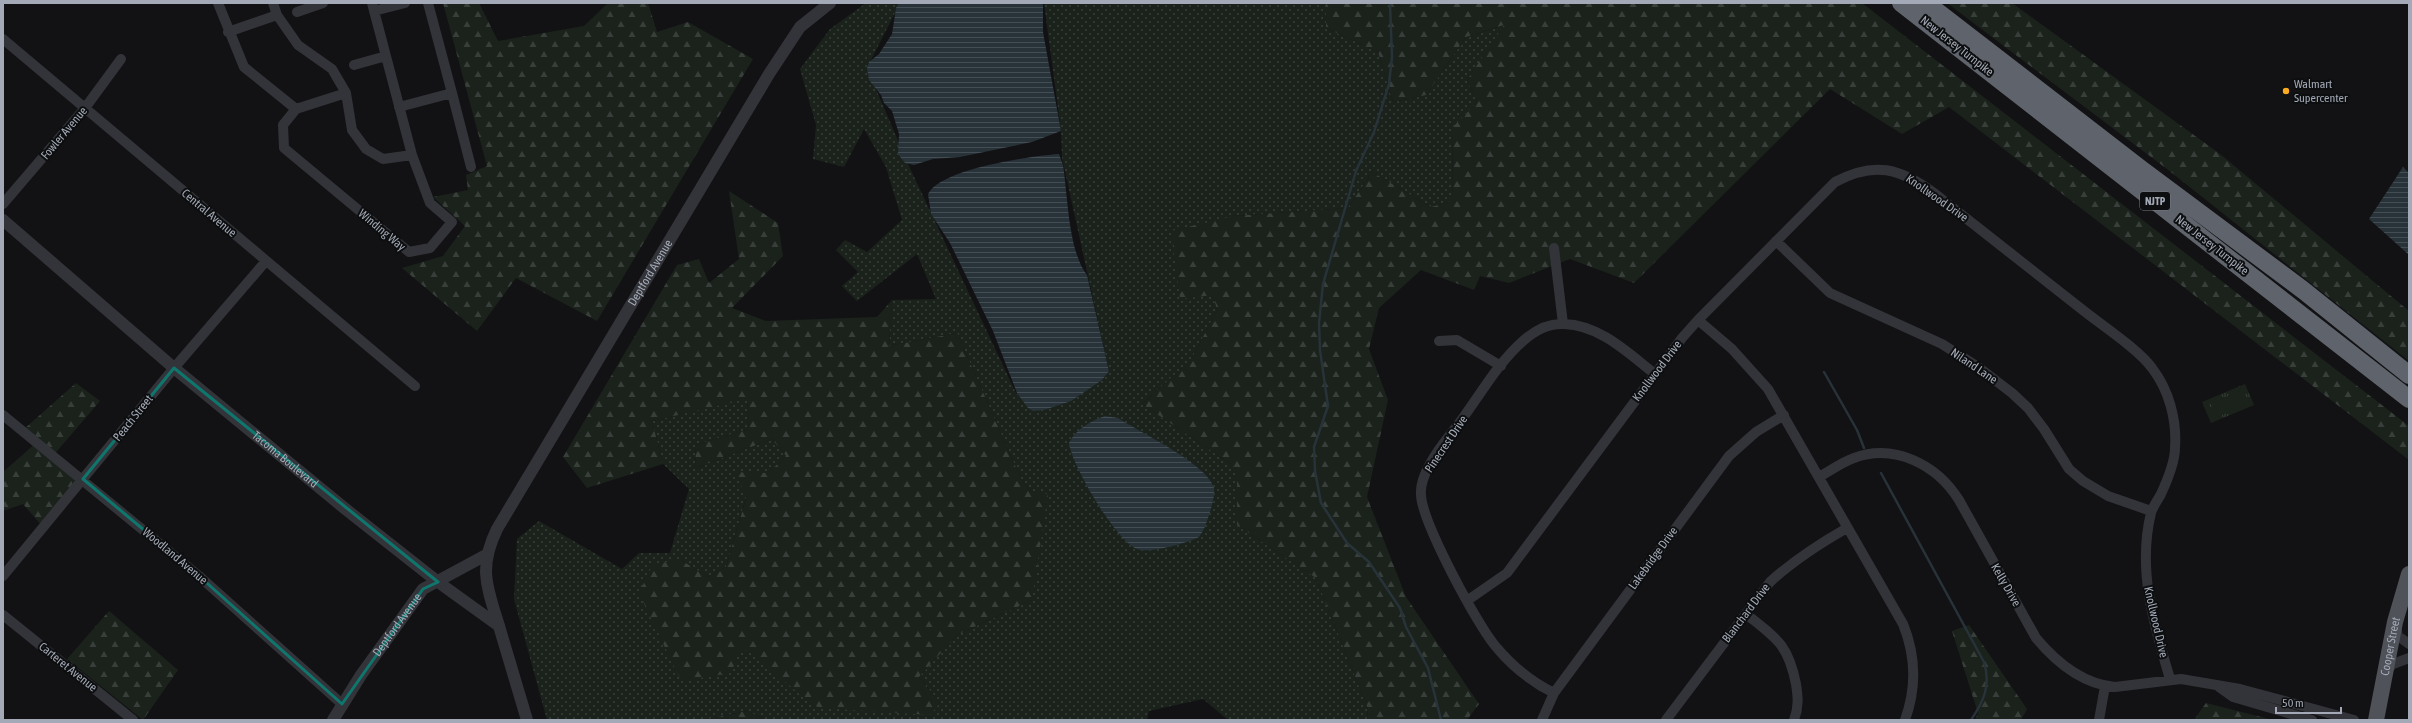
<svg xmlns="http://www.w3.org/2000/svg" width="2412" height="723" font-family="'Asap Condensed',sans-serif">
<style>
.grass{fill:url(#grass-dots)}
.forest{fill:url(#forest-firs)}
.park{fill:url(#park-tufts)}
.garden{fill:#1a221b}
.water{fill:url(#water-rules)}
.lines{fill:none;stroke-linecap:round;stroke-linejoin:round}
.stream{stroke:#283239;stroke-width:2.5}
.minor{stroke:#333439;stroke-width:10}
.tertiary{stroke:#333439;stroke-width:12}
.primary{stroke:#4f5259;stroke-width:16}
.motorway{stroke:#5f636b;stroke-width:18}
.marked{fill:none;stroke:#0f766e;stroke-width:3;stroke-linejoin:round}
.poi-dot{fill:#fcaa22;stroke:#0d0e0f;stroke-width:1.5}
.labels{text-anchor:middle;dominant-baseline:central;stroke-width:4;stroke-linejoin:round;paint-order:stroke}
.shield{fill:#0d0e0f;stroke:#767a84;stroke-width:1}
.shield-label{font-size:11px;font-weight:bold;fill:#a3a9b6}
.street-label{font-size:12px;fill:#a3a9b6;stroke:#0d0e0f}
.poi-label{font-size:12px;fill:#a3a9b6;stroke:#0d0e0f;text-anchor:start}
</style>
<defs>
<pattern id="grass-dots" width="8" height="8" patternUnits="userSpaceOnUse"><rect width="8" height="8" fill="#1a221b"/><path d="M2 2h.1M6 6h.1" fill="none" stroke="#383f3a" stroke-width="1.8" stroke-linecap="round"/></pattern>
<pattern id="forest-firs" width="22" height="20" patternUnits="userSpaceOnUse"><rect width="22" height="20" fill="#1a221b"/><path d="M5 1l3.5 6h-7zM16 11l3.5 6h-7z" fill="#383f3a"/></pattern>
<pattern id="park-tufts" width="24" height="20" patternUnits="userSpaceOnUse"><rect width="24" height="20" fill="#1a221b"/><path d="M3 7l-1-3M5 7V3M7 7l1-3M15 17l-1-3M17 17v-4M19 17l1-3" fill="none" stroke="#383f3a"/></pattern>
<pattern id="water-rules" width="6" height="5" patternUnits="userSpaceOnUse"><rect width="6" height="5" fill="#283239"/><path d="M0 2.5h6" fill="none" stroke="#444d53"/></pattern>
</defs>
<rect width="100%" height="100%" fill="#121214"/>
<path class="grass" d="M866,3H900L867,68L908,164L1016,393L1044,410L1109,371L1062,158L1061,131L1044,3H1326V28L1378,52L1393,102L1426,95L1466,37L1505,25L1467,80L1477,102L1453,128L1452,201L1431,207L1372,172L1348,208L1234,216L1213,295L1217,310L1191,360L1142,404L1237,468V525L1316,578L1368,709L1367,720H1228L1203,699L1149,711L1147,720H767L746,711L704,720H547L514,599L517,539L539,521L622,569L639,553H670L689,489L663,464L652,421L747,398L749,429L695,445L696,468L772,439L786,456L747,494L726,567L708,577L681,560L741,647L754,655L940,703L919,677L957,635L1032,600V492L1021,479L957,333L889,346L892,300L936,299L917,254L857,301L842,286L858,272L836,250L845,240L867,252L902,220L886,167L864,129L844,167L813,159L816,125L800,69L830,29Z"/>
<path class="forest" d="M443,3H479L498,41L584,26L608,3H648L657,32L688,22L753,59L597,321L516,278L477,331L402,268L443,256L465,226L433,197L468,190L466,175L487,166Z
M1326,3H1862L2409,426V460L1949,107L1902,134L1830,89L1634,283L1570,259L1509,283L1480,276L1474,290L1421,270L1379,308L1369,349L1388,400L1367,497L1406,597L1479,704L1467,720H1367L1368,709L1316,578L1237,525V468L1142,404L1191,360L1217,310L1213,295L1180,299L1171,231L1234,216L1348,208L1372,172L1431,207L1452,201L1453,127L1477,102L1467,80L1504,25L1466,37L1426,95L1393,102L1378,52L1326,28Z
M1947,3H2012L2220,154L2409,311V361L2167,169Z
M729,191L778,223L783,256L732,308L766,321L877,317L892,300L889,346L957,333L1021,479L1032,492L1048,494L1032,600L957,635L919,677L940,703L930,715L820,708L811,704L754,655L741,648L731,673L681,681L639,593L653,564L681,560L708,577L726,567L747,495L733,472L768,473L786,456L772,439L696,468L695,445L749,429L747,399L652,421L663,464L587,488L563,457L677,265L699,259L709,283L739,259Z
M76,383L100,401L51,458L81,483L43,527L23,504L3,511V472L36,443L23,430Z
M109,611L178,670L143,720L67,659Z
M1969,625L2027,709L2021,720H1975L1978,713L1952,631Z
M2206,703L2273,720H2194Z
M746,711L767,720H704Z"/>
<path class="park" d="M2245,384L2254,405L2211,423L2202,402Z"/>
<path class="garden" d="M2239,391L2245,405L2217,417L2211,404Z"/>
<path class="water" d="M899,3H1043V32L1061,131L1032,142L960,157L933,159L914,165L905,163L898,154L899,134L892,111L884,103L881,95L869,80L867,68L869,62L879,54L892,34L896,8Z
M1059,154L1063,165C1068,196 1068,250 1087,275L1109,371L1102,380L1071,401L1044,410L1033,411L1028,408L1017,393L993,331L950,243L931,214L928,194C941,168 1032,156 1059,154Z
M2403,167L2409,173V255L2369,219Z
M1105,416L1118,418C1139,432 1208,464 1214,488C1215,496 1212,504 1210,512C1207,521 1205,529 1199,537C1188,543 1148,554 1137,549C1116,541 1072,466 1069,443C1076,429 1091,421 1105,416Z"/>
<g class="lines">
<path class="stream" d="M1390,3L1392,57L1389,84L1374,132L1356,171L1323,284L1319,323L1320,350L1328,406L1314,447L1315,471L1321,503L1347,543L1369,562L1400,608L1406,627L1428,668L1441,720
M1824,372L1857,430L1864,448
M1881,473L1984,662C1991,685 1984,701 1971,720"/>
<path class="minor" d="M218,3L244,67L296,109L283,125L284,148L409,252L430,248L452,222L430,203L412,155L383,159L366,149L352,130L346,93L332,69L298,45L277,15L273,3
M372,3L412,155
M374,11L405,3
M297,12L323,3
M228,32L277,15
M3,39L415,386
M354,65L386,56
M452,93L471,167
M399,107L452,93L428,3
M296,109L346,93
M3,204L85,108L121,59
M1776,241L1830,293L1942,344L1978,367L2012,393L2028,408L2044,429L2069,469L2083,481L2108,496L2151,511
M1554,248L1563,324
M1698,320L1732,349L1768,389L1903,624C1916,656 1917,687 1905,720
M1439,341L1457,340L1501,366
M3,415L199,576L342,704
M1819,477C1830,471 1842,462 1854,458C1895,443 1937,465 1959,500L2036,638C2056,662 2082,684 2115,687L2181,679L2240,689L2354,720
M3,576L174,368L266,261
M1468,600L1507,573L1682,338L1698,320L1835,182C1874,161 1900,168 1934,193C1984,232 2034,272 2084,311C2103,326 2139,350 2152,368C2169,390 2177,420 2175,448C2175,462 2167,481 2161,494C2158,500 2153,506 2151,513C2137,570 2154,625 2170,679
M1746,614C1777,639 1788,644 1796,684C1798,697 1799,707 1794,720
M3,615L133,720
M2396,626L2398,636L2409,644
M2386,671L2393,664L2409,658
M2219,687L2233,697L2312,720
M1554,693C1532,682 1513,667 1497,648C1478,627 1422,522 1421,495C1420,485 1425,473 1430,464C1439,446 1454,431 1465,415C1483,390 1500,361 1523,341C1534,331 1549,323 1564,324C1600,325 1628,353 1655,374
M1542,720L1554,693L1729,456L1756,432L1784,415
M1666,720L1770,582C1794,560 1819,544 1847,528
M2099,720L2105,686"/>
<g class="tertiary">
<path id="s1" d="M3,220L174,368L343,507L438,582L499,626L527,720"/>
<path id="s2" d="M499,626C487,587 478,568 497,529L769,74L800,27L830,3"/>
<path id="s3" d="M333,720L361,675L423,589L486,555"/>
</g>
<path class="primary" id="s4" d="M2376,720L2395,622L2409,574"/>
<path class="motorway" d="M1901,3L2409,399
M1926,3L2141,169L2303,290L2409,375"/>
</g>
<path class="marked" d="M174,368L438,582L423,589L342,704L199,576L83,479Z"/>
<circle class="poi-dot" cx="2286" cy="91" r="4"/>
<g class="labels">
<rect class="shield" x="2140" y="192" width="30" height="18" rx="3"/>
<g class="shield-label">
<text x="2155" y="201">NJTP</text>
</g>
<g class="street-label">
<text transform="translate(1957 46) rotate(38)">New Jersey Turnpike</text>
<text transform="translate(64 133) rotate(-50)">Fowler Avenue</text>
<text transform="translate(1937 198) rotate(35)">Knollwood Drive</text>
<text transform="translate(209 213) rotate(40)">Central Avenue</text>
<text transform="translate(382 230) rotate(40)">Winding Way</text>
<text transform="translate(2212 245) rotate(38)">New Jersey Turnpike</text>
<text stroke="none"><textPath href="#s2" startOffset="399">Deptford Avenue</textPath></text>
<text transform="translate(1974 366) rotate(34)">Niland Lane</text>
<text transform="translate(1657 371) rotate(-53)">Knollwood Drive</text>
<text transform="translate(133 418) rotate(-51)">Peach Street</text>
<text transform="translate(1446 444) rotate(-56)">Pinecrest Drive</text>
<text stroke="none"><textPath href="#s1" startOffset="370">Tacoma Boulevard</textPath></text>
<text transform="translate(175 556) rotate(40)">Woodland Avenue</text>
<text transform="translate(1653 558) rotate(-54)">Lakebridge Drive</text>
<text transform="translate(2006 585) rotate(60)">Kelly Drive</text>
<text transform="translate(1746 613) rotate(-53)">Blanchard Drive</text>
<text transform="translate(2156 622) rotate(77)">Knollwood Drive</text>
<text stroke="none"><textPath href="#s3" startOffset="115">Deptford Avenue</textPath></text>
<text stroke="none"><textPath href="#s4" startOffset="75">Cooper Street</textPath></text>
<text transform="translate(68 667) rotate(39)">Carteret Avenue</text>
</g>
<g class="poi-label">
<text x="2294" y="84">Walmart<tspan x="2294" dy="14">Supercenter</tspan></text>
</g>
</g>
<rect width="2412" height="723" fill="none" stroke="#a3a9b6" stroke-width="8"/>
<path d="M2276 707v6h65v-6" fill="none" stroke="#a3a9b6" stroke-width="2"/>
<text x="2282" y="707" font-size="12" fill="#a3a9b6" stroke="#0d0e0f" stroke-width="3" paint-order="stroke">50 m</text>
</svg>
